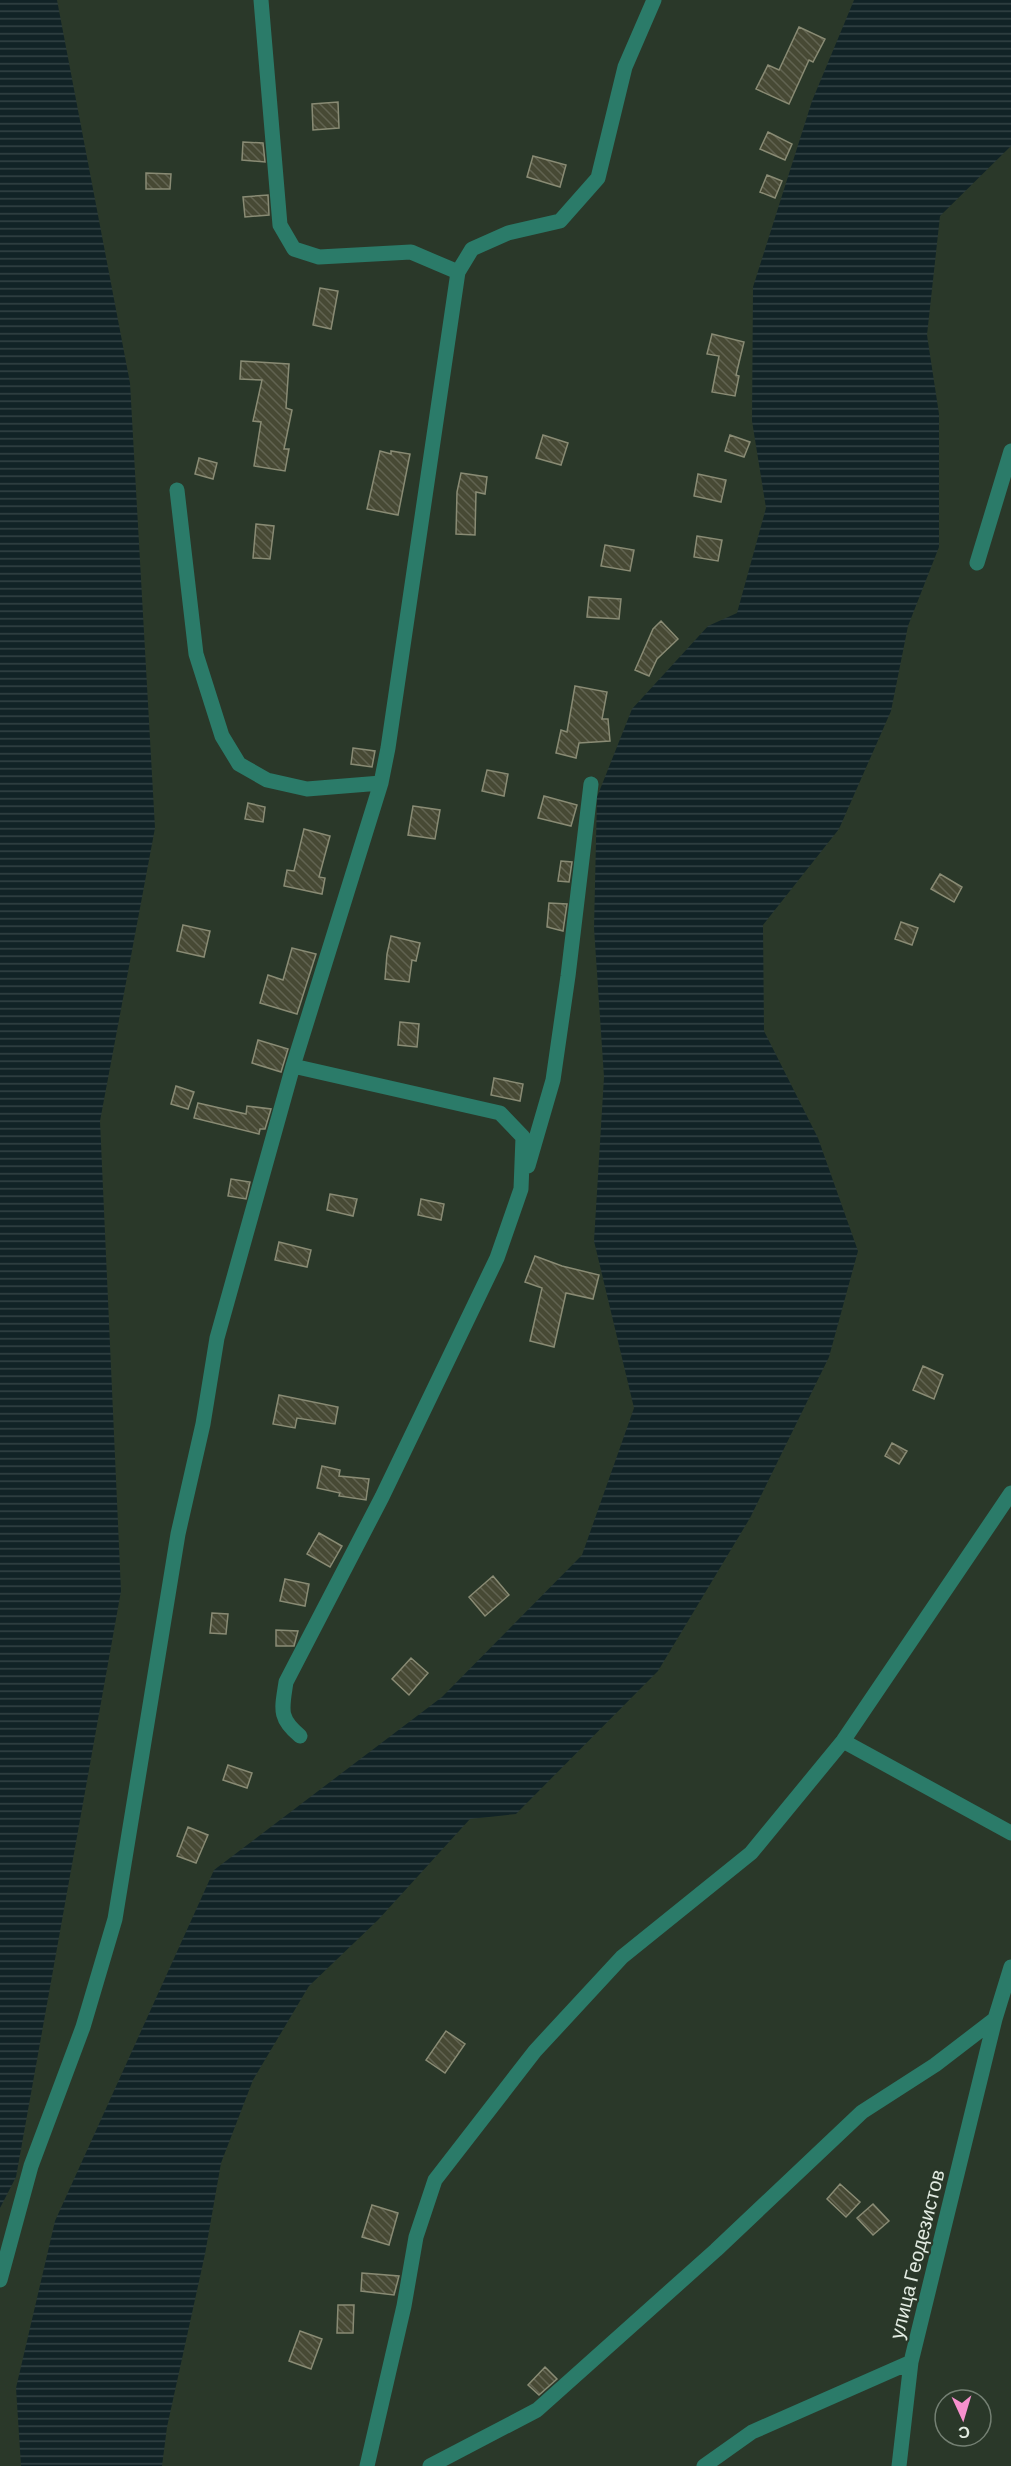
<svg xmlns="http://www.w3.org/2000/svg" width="1011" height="2466" font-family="Barlow,sans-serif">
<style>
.water{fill:url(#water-rules)}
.building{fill:url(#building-back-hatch);stroke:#898b74;stroke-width:1.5}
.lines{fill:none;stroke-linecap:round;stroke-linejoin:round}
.minor{stroke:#2b7b69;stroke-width:15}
.labels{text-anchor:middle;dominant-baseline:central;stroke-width:4.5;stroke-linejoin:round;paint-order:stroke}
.street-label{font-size:20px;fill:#e2ebe1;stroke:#2a3829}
</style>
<defs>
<pattern id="water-rules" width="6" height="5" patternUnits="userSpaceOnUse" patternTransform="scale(1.5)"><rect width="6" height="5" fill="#112326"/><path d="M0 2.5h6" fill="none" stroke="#334345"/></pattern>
<pattern id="building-back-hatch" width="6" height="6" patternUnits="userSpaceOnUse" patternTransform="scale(1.5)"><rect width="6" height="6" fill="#474934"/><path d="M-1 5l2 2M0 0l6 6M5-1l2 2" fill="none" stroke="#616351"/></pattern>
</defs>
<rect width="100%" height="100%" fill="#2a3829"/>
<path class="water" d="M0,0H57L130,383L155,828L100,1121L121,1591L16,2177L0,2208Z
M854,0H1011V146L940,216L927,335L939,414V547L908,626L891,711L839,829L763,925L764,1031L818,1138L858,1251L829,1357L750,1518L658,1671L516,1814L470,1819L378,1920L309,1986L253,2080L221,2163L205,2254L167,2427L162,2466H21L16,2388L55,2221L214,1870L442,1697L582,1555L634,1408L594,1241L604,1077L594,928L597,797L632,709L708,626L737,613L766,508L752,421L753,287L812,101Z"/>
<path class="building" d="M799,27L825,39L813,62L809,60L789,104L756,89L768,65L779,70Z
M338,102L339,128L313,130L312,104Z
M768,132L792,144L785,160L760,149Z
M243,142L263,143L265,162L242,160Z
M533,156L566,165L560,187L527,177Z
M146,173L171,174L170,189H146Z
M767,175L782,181L775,198L760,192Z
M268,195L269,215L245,217L243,197Z
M320,288L338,291L331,329L313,325Z
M712,334L744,342L736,375L739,376L735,396L712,392L719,356L707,354Z
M241,361L289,364L286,408L292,410L284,449H289L285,471L254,466L261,422L253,421L262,380L240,379Z
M543,435L568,443L561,465L536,458Z
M730,435L750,442L744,457L725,451Z
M380,451L391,454V451L410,454L398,515L367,509Z
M199,458L217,463L213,479L195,474Z
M461,473L487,477L485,494L476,492L475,535L456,534L457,492Z
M698,474L726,480L721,502L694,496Z
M256,524L274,526L270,559L253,558Z
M697,536L722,540L718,561L694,557Z
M605,545L634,550L630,571L601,566Z
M589,597L621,599L619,619L587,617Z
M661,621L678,639L657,659L649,676L635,670L653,629Z
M575,686L607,692L602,719H608L610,741L579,743L576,758L556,753L561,730L567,732Z
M353,748L375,751L372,767L351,764Z
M487,770L508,774L504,796L482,791Z
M544,796L577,805L571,826L538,818Z
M248,803L265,807L263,822L245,819Z
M413,806L440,810L435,839L408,835Z
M304,829L330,836L319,877L325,878L322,894L284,886L287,870L294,871Z
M561,861L572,862L569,882L558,881Z
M940,874L962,887L954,902L931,889Z
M549,903L567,904L563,931L547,927Z
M901,922L918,928L912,945L895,939Z
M183,925L210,931L204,957L177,951Z
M391,936L420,943L416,961L412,960L409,982L385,979L387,954Z
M292,948L316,954L297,1014L260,1003L268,975L283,980Z
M400,1022L419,1024L417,1047L398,1045Z
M258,1040L288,1049L281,1072L252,1063Z
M494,1078L523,1084L520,1101L491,1095Z
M176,1086L194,1092L188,1109L171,1104Z
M198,1103L246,1114L247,1106L271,1109L265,1129H260L259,1134L194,1118Z
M231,1179L250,1182L246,1199L228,1196Z
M330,1194L357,1199L353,1216L327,1210Z
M421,1199L444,1204L441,1220L418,1215Z
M279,1242L311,1250L307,1267L275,1260Z
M535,1256L562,1266L599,1275L593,1299L566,1293L554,1347L530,1341L542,1288L525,1282Z
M923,1366L943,1375L934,1399L913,1390Z
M279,1395L338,1407L335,1424L297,1418L295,1428L273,1424Z
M892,1443L907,1451L899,1464L885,1456Z
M322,1466L340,1470L339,1476L369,1479L366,1500L339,1496L340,1493L317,1488Z
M319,1533L342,1546L330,1567L307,1554Z
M493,1576L509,1595L485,1616L469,1597Z
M285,1579L309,1584L305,1606L280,1601Z
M212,1613L228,1614L226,1634L210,1633Z
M276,1630L298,1631L294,1646H276Z
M411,1658L428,1673L409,1695L392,1679Z
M228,1765L252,1773L247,1788L223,1780Z
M188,1827L208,1835L196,1863L177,1856Z
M446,2031L465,2044L445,2073L426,2060Z
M840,2184L860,2202L846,2217L827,2199Z
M873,2204L889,2221L873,2235L857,2218Z
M372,2205L398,2213L389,2245L362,2237Z
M362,2273L399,2276L394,2295L361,2291Z
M338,2305H354L353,2333H337Z
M300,2331L322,2339L311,2369L289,2361Z
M545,2367L557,2379L539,2395L528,2385Z"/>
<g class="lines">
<path class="minor" d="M261,0L280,225L294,249L319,257L411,252L458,272
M177,490L196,654L222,736L239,764L267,780L307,789L381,783
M977,563L1011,451
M293,1066L500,1113L523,1137L521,1189L497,1258L382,1497L286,1682C282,1709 278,1718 300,1736
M528,1166L553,1080L568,976L591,784
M843,1741L1011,1833
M0,2280L31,2166L83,2027L115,1919L178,1534L203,1424L217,1338L293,1066L381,783L388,748L458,272L472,249L508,233L560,221L598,178L625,67L654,0
M367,2466L404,2306L416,2237L435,2180L535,2051L622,1957L751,1853L843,1741L1011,1493
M430,2466L537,2410L716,2250L862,2112L935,2065L995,2019
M704,2466L752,2432L911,2362L995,2019L1011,1967
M899,2466L911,2362"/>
</g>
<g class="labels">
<g class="street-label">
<text transform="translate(916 2254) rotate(-76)">улица Геодезистов</text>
</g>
</g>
<g transform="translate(963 2418) rotate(176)"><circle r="28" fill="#2a3829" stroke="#748073" stroke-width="1.5"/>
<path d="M0-4.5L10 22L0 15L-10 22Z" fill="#f790cd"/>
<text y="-9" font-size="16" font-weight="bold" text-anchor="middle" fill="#e2ebe1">С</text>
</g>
</svg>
